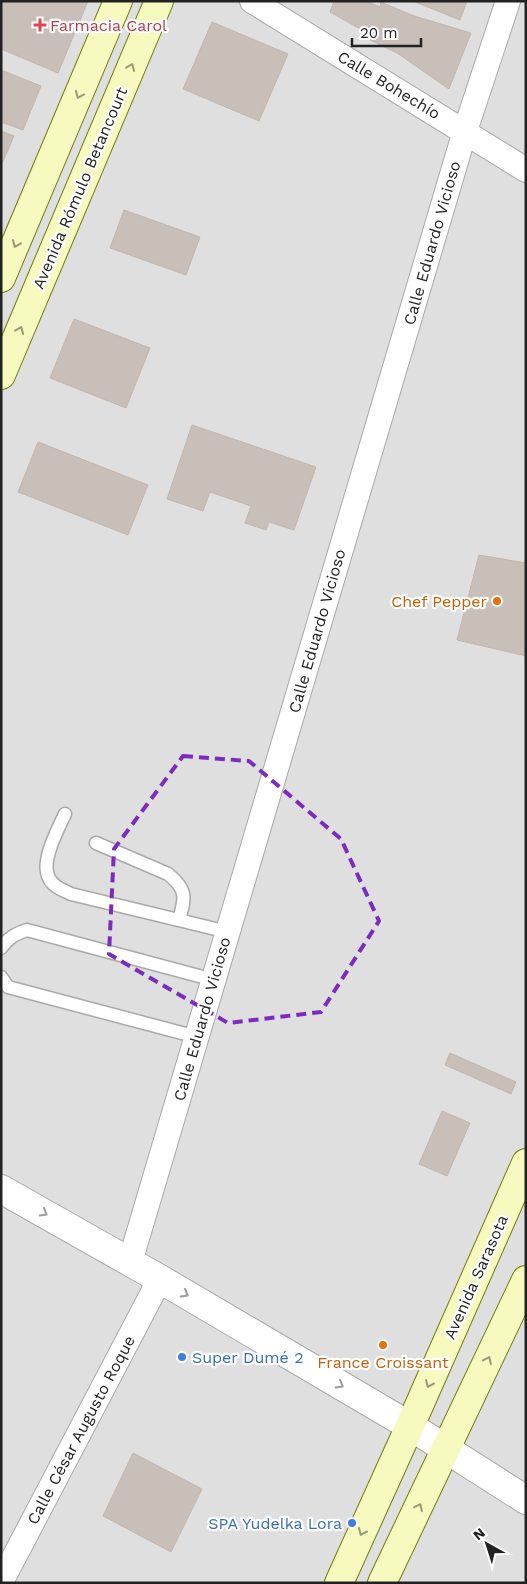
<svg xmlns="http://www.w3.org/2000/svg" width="527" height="1584" font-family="'Work Sans',sans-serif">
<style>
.residential{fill:#e0dfdf}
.building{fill:#c7bfb8;stroke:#c4b6ab}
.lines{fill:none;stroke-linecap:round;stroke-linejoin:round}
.service-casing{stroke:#a9a9a9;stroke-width:15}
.minor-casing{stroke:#a9a9a9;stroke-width:26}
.tertiary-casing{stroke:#a9a9a9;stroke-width:30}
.secondary-casing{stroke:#707d05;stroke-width:30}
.service{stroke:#fff;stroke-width:12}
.minor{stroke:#fff;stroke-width:24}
.tertiary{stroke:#fff;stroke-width:28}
.secondary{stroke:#f7fabf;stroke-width:28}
.oneway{stroke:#979978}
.oneway2{stroke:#9c9c9c}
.marked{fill:none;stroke:#7b2cbf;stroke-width:4;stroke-dasharray:10 6;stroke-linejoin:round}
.health-dot{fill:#e0444e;stroke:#fff;stroke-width:2}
.food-dot{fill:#e8710a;stroke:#fff;stroke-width:2}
.shop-dot{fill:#3f7fe0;stroke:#fff;stroke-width:2}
.labels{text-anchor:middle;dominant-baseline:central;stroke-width:4.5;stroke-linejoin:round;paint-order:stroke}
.health-label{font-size:16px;fill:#be3a42;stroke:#fff;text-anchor:start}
.street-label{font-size:16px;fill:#222;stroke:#fff}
.food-label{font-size:16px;fill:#c56008;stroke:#fff;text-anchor:end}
.shop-label{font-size:16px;fill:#366cbe;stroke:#fff;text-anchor:start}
</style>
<rect width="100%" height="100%" fill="#f2efe9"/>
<path class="residential" d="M1,1H526V1583H1Z"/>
<path class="building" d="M1,1H88L58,73L1,49Z
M334,1H366L380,7L381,2L414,16L471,33L449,89L397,53L370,40L371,35L330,12Z
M413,1H467L460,20Z
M212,22L288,54L259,121L183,89Z
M1,70L41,86L23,130L1,122Z
M1,131L14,136L1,166Z
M124,210L200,237L186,275L110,248Z
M74,319L150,348L126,408L50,378Z
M192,425L316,467L294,530L269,522L266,530L245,523L251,506L210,492L203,511L167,499Z
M38,442L148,485L128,535L18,492Z
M479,555L526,563V656L457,640Z
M450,1053L516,1082L511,1094L445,1065Z
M442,1111L470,1123L447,1176L419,1164Z
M133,1453L202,1489L171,1552L103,1516Z"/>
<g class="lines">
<defs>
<path id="service" d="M65,814C58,829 40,862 49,878C53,887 63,890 71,894L228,932
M96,843L168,874C188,890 185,898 179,920
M1,948C8,938 15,934 27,930L214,980
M1,977L8,987L197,1037"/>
<path id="minor" d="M252,1L526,170
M130,1262L465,131L508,1
M1,1582L160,1279"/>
<path id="tertiary" d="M1,1189L160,1279L410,1426L526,1500"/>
<path id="secondary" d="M1,278L118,1
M1,375L159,1
M339,1583L410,1426L526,1163
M382,1583L526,1280"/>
</defs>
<use href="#service" class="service-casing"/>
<use href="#minor" class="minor-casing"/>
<use href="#tertiary" class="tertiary-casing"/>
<use href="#secondary" class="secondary-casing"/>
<use href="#service" class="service"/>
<use href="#minor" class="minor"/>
<use href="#tertiary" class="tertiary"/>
<use href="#secondary" class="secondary"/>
</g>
<defs><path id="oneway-chevron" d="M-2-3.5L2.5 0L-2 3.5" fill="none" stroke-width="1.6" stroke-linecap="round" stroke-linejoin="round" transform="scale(1.25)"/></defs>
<g class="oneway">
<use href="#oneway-chevron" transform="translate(131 67) rotate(-67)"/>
<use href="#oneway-chevron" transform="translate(79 95) rotate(113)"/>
<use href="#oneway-chevron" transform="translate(16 244) rotate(113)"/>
<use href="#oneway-chevron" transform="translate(20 330) rotate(-67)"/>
<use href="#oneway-chevron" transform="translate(488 1360) rotate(-65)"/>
<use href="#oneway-chevron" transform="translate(429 1384) rotate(114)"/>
<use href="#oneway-chevron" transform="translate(419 1507) rotate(-64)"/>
<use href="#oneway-chevron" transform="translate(362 1532) rotate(114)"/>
</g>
<g class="oneway2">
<use href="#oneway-chevron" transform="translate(44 1213) rotate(30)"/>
<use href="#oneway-chevron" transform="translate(185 1294) rotate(30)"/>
<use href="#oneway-chevron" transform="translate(340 1385) rotate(30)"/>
</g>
<path class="marked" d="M183,756L249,761L341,839L379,921L321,1012L228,1023L109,954L114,849Z"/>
<path class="health-dot" d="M37.5 17.5h5v5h5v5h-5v5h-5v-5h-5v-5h5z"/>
<g class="food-dot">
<circle cx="497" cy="601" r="5"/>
<circle cx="383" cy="1345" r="5"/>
</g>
<g class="shop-dot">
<circle cx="182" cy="1357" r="5"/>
<circle cx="352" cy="1523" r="5"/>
</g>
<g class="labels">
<g class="health-label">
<text x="50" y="25">Farmacia Carol</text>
</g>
<g class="street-label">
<text transform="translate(389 85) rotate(31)">Calle Bohechío</text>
<text transform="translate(80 188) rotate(-67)">Avenida Rómulo Betancourt</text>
<text transform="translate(432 243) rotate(-74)">Calle Eduardo Vicioso</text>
<text transform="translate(317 631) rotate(-74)">Calle Eduardo Vicioso</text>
<text transform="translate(202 1019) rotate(-74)">Calle Eduardo Vicioso</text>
<text transform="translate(476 1277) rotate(-66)">Avenida Sarasota</text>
<text transform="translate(81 1430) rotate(-62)">Calle César Augusto Roque</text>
</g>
<g class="food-label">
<text x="487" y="601">Chef Pepper</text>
<text x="383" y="1362" text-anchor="middle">France Croissant</text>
</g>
<g class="shop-label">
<text x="192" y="1357">Super Dumé 2</text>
<text x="342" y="1523" text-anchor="end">SPA Yudelka Lora</text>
</g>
</g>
<rect width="527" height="1584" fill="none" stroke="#222222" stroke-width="5"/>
<g transform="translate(487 1544) rotate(321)" stroke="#ffffff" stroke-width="4" paint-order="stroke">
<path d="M0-4L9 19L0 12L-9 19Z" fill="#222222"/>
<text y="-8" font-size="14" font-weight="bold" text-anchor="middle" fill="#222222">N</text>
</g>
<path d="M352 38v8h69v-8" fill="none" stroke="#222222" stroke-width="2.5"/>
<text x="360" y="38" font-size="15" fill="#222222" stroke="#ffffff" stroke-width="4" paint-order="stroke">20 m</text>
</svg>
